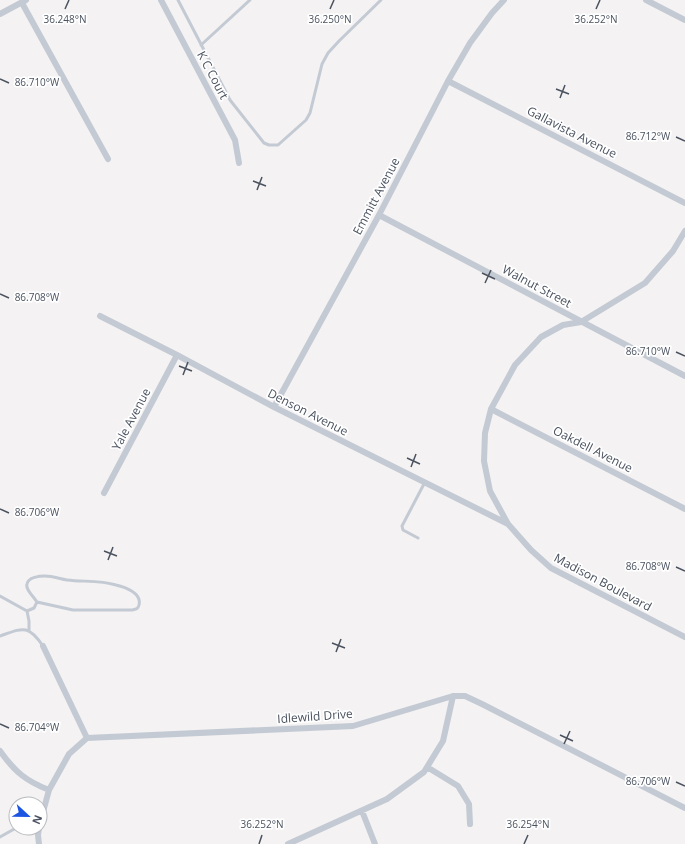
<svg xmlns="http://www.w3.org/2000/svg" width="685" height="844" font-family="'Open Sans',sans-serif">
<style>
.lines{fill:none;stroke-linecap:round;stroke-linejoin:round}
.service{stroke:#c3cad3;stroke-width:3}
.minor{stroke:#c3cad3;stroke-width:6}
.ticks{fill:none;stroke:#4a525f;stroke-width:1.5}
.labels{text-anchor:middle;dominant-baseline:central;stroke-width:3.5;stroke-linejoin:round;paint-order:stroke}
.street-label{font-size:12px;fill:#4a525f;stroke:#fff}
.ticks-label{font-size:10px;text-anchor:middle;fill:#4a525f;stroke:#fff;stroke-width:3.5;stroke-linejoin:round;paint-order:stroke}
</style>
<rect width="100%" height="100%" fill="#f4f2f2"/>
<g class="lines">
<path class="service" d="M178,0L230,100L264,143L269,145H278L306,120L310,113L322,64L328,53L339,41L381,0
M201,45L250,0
M418,538L403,530L402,526L425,482
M0,596L27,611L29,621V630
M27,611L34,608L37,602C34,597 25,589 27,584C28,577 40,576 45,576C53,576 60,579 67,580C83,582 100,580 116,585C125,587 142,593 139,605C138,609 136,609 132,610H73L37,602
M0,636C23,628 28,624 43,646
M0,837L16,828"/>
<path class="minor" d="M161,0L235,140L239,163
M646,0L685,20
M22,3L108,159
M0,14L26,0
M448,81L685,203
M379,215L685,376
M685,231L673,251L645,283L581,322L563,325L541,337L515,365L491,409L485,433L484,461L490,491L508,524L531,550L551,568L685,637
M100,316L177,355L274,407L508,524
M274,407L379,215L448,81L470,43L492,13L504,0
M491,409L685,509
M104,493L177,355
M43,646L87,738
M0,751C15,772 26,781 49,790
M427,767L458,786L469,804L470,824
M362,811L375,844
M40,823L49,790L69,754L87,738L353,726L453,696H465L482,704L685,808
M39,844L38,835L39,828
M288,844L387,799L424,772L443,741L453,696"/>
</g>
<path class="ticks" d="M65,9L69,0M330,9L334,0M596,9L600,0M0,79L9,83M556,89L569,94M560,98L565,85M676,137L685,141M253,181L266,186M257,190L262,177M482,273L495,279M485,283L491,270M0,294L9,298M676,352L685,356M179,366L192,371M183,375L188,362M407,458L420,464M411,467L416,454M0,509L9,513M104,551L117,556M108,560L113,547M676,567L685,571M332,643L345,648M336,652L341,639M0,724L9,728M560,735L573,741M564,744L570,731M676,782L685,786M259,844L262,835M524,844L528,835"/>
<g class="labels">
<g class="street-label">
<text transform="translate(213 75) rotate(62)">K C Court</text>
<text transform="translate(572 132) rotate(27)">Gallavista Avenue</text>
<text transform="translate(376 196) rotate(-62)">Emmitt Avenue</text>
<text transform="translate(537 286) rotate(28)">Walnut Street</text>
<text transform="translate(308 412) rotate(27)">Denson Avenue</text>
<text transform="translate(131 419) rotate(-62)">Yale Avenue</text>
<text transform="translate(593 449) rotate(27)">Oakdell Avenue</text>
<text transform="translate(603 582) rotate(28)">Madison Boulevard</text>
<text transform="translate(315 716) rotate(-4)">Idlewild Drive</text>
</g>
</g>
<g class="ticks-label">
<text x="330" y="23">36.250°N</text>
<text x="65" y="23">36.248°N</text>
<text x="596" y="23">36.252°N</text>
<text x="37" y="86">86.710°W</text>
<text x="648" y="140">86.712°W</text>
<text x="37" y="301">86.708°W</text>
<text x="648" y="355">86.710°W</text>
<text x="37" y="516">86.706°W</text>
<text x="648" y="570">86.708°W</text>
<text x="37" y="731">86.704°W</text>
<text x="648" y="785">86.706°W</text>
<text x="262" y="828">36.252°N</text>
<text x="528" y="828">36.254°N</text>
</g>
<g transform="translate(28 816) rotate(112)"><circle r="19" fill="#ffffff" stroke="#b7babf"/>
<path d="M0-3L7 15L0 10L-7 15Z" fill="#1d55e3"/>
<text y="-6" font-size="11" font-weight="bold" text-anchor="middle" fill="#4a525f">N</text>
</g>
</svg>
